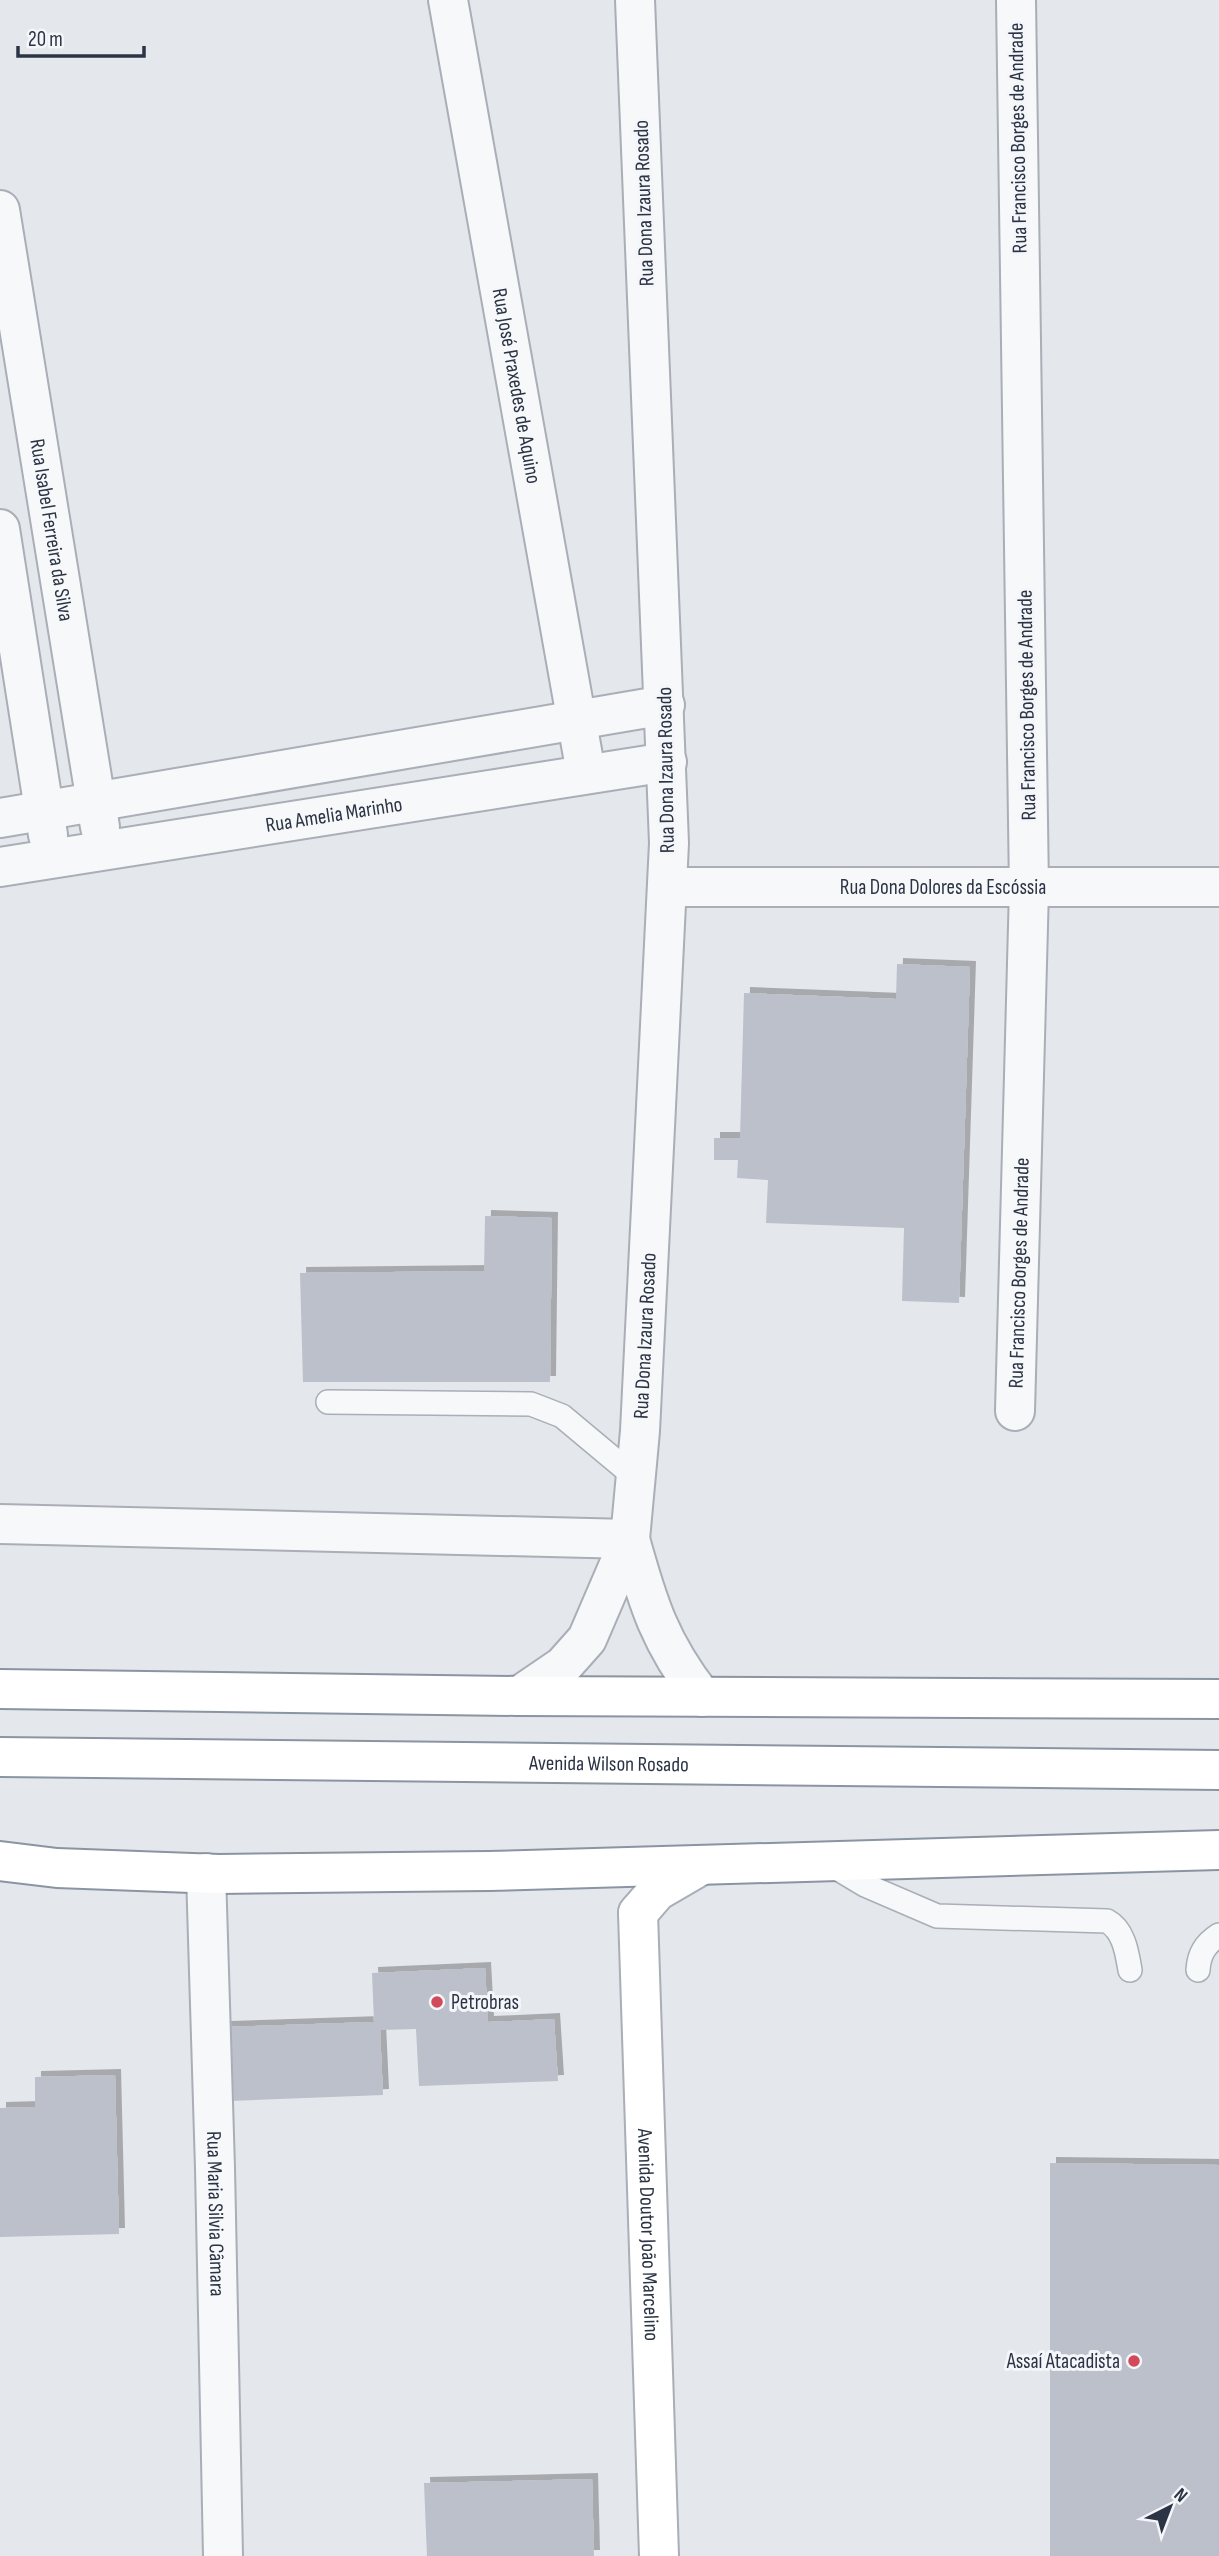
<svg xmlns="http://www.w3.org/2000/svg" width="1219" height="2556" font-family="'Sofia Sans Condensed',sans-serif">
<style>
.building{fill:#bbc0ca;filter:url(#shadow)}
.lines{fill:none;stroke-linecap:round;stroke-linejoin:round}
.lane-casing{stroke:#a9aeb7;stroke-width:26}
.street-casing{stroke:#a9aeb7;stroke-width:42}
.secondary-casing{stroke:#a9aeb7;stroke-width:42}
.highway-casing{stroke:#8b94a3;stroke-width:42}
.lane{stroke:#f7f8fa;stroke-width:23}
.street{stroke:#f7f8fa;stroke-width:38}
.secondary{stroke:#fff;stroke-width:38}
.highway{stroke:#fff;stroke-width:38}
.poi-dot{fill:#d1495b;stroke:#f4f6f9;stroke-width:2.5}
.labels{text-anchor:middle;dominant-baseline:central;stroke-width:6;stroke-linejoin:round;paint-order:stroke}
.street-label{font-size:21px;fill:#2b3445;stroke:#f4f6f9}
.poi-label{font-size:21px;fill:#2b3445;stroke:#f4f6f9;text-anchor:start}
</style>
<defs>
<filter id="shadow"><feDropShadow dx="6" dy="-6" stdDeviation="0" flood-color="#0004"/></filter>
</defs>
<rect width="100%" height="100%" fill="#e4e7ec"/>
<path class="building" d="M897,964L970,967L959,1303L902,1301L904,1228L766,1223L768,1180L737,1178L738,1160H714V1138H740L744,993L896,999Z
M485,1216L552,1218L550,1382H303L300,1273L484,1271Z
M485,1968L488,2022L554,2019L558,2081L419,2086L416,2029L380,2030L383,2095L229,2101L225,2027L374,2022L372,1973Z
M115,2075L119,2234L0,2237V2108L35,2107V2077Z
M1050,2163L1219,2165V2556H1050Z
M592,2479L594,2556H427L424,2483Z"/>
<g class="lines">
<defs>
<path id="lane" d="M328,1402L531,1404L562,1416L635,1477
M830,1864L865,1885L937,1916L1107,1921C1124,1930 1127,1953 1130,1970
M1198,1970C1199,1954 1205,1944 1219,1935"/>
<g id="street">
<path id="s1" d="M448,0L586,773"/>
<path id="s2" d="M0,210L100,827"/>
<path d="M0,529L48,835"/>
<path d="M0,818L665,705"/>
<path id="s3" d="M0,867L667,762"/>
<path id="s4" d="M668,887H1219"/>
<path id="s5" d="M1015,1411L1029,889L1016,0"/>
<path d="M0,1524L630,1539"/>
<path d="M630,1539C648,1604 660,1643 702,1697"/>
<path id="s6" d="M519,1696L563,1666L587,1639L630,1539L640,1431L669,843L635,0"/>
<path id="s7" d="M206,1873L215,2168L223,2556"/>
</g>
<g id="secondary">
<path id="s8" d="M638,1913L659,2556"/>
<path d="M638,1913L657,1891L700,1866"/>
</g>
<g id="highway">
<path d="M0,1689L519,1696L1219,1699"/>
<path id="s9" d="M0,1757L1219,1770"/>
<path d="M0,1861L57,1868L219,1874L489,1871L1219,1850"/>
</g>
</defs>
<use href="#lane" class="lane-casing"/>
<use href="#street" class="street-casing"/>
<use href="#secondary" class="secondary-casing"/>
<use href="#highway" class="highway-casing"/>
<use href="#lane" class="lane"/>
<use href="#street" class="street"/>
<use href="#secondary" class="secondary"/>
<use href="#highway" class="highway"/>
</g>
<g class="poi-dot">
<circle cx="437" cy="2002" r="7"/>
<circle cx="1134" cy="2361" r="7"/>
</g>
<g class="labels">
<g class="street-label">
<text transform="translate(1018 138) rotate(-91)">Rua Francisco Borges de Andrade</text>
<text transform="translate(644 203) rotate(-92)">Rua Dona Izaura Rosado</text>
<text stroke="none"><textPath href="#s1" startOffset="392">Rua José Praxedes de Aquino</textPath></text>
<text stroke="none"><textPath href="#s2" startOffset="324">Rua Isabel Ferreira da Silva</textPath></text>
<text transform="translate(1027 705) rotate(-91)">Rua Francisco Borges de Andrade</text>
<text transform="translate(666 770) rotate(-91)">Rua Dona Izaura Rosado</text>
<text stroke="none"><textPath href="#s3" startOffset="338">Rua Amelia Marinho</textPath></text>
<text stroke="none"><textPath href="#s4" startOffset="275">Rua Dona Dolores da Escóssia</textPath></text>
<text stroke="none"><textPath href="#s5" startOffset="138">Rua Francisco Borges de Andrade</textPath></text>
<text stroke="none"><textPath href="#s6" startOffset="402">Rua Dona Izaura Rosado</textPath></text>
<text stroke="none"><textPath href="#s9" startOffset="609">Avenida Wilson Rosado</textPath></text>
<text stroke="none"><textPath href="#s7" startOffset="341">Rua Maria Silvia Câmara</textPath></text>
<text stroke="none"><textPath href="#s8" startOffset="322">Avenida Doutor João Marcelino</textPath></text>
</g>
<g class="poi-label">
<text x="451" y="2002">Petrobras</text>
<text x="1120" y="2361" text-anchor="end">Assaí Atacadista</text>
</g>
</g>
<g transform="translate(1170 2507) rotate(42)" stroke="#f4f6f9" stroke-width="5" paint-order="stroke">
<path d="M0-5L12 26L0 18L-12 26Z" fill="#2b3445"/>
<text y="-10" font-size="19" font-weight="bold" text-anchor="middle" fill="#2b3445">N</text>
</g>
<path d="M18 46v10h126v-10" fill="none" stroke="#2b3445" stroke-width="3.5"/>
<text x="28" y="46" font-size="21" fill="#2b3445" stroke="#f4f6f9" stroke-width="5" paint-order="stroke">20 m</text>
</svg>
